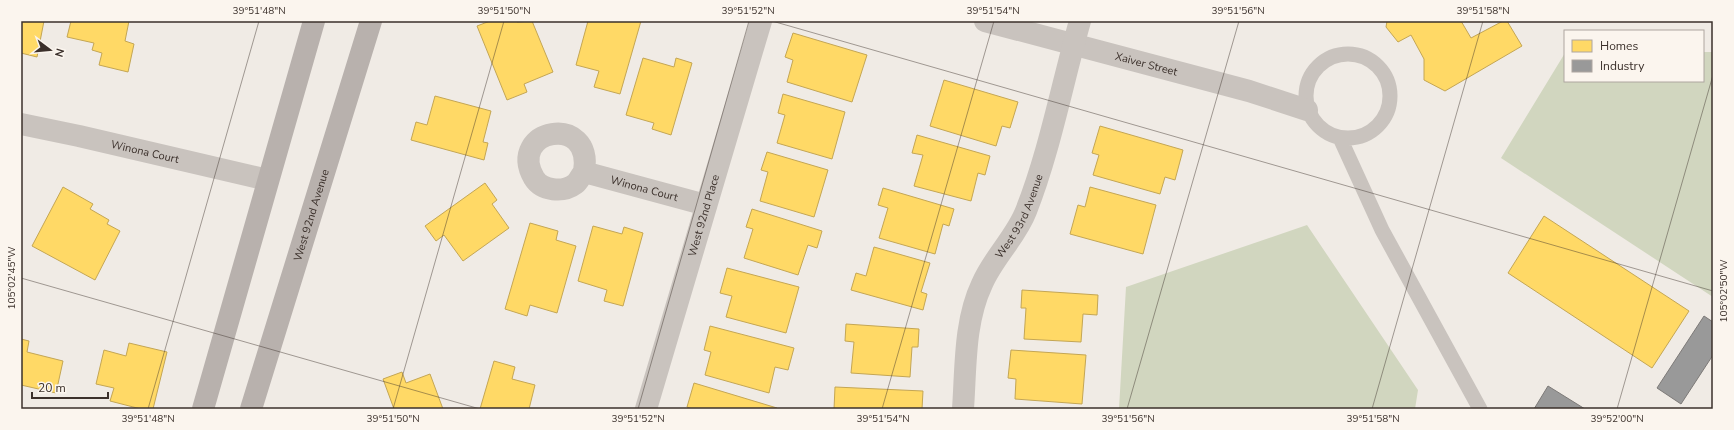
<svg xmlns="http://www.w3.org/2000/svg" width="1734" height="430" font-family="'Nunito Sans',sans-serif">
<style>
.green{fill:#d1d6bf}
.homes{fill:#ffd966;stroke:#c4a654}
.industry{fill:#999;stroke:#7d7a78}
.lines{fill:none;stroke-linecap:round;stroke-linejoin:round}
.service{stroke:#c9c3be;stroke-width:15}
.minor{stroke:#c9c3be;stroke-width:22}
.primary{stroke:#b8b1ad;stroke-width:22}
.ticks{fill:none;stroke:#3b302b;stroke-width:1;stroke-opacity:0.45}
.labels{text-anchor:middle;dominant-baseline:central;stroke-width:4;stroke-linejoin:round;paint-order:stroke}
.street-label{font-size:11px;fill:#3b302b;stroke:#fbf5ee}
.neatline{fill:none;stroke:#3b302b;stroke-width:1.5}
.ticks-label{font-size:10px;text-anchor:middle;fill:#3b302b}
</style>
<rect width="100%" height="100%" fill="#f0ebe5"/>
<path class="green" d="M1703,52H1713V297L1501,158L1565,53V81H1703Z
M1307,225L1418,390L1415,409H1119L1126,287Z"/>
<path class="homes" d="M21,21H44L37,57L21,53Z
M71,21H129L125,41L134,44L128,72L99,65L102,53L92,50L94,43L67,37Z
M490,21H517V22L532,21L553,72L524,84L527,92L507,100L477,26Z
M588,21H641L620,94L594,87L599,71L576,65Z
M1387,21H1461L1471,38L1503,21H1507L1522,46L1445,91L1424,80V59L1411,35L1398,42L1386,27Z
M793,33L867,55L852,102L787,82L793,60L785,57Z
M643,58L674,67L676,58L692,63L671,135L652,129L654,123L626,115Z
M944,80L1018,102L1010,128L1002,126L996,146L930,126Z
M783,94L845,112L832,159L777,143L785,115L778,113Z
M435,96L491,111L483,142L488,143L484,160L411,140L416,122L427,125Z
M1100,126L1183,150L1175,180L1165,177L1160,194L1093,175L1099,155L1092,153Z
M917,135L990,156L985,175L978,173L971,201L914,186L923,155L912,153Z
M767,152L828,170L814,217L760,201L768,172L761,170Z
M485,183L497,200L492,204L509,228L463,261L444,235L436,241L425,226Z
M63,187L93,204L90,209L109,220L107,224L120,231L95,280L32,246Z
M1090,187L1156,205L1143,254L1070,234L1078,205L1085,207Z
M883,188L954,209L949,226L943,224L935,254L879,238L888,208L878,205Z
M752,209L822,231L817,248L808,245L798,275L744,258L753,229L746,227Z
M1544,216L1689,311L1652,368L1508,273Z
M530,223L558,231L556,240L576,246L557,313L530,305L527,316L505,309Z
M593,226L622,234L624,227L643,233L623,306L604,301L607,290L578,281Z
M874,247L930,263L921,292L927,294L923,310L851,290L856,273L866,276Z
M727,268L799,287L786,333L726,317L732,296L720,293Z
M1022,290L1098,295L1097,315L1083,314L1081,342L1024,339L1026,308H1021Z
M846,324L919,329L918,347H912L910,377L851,373L854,342L845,341Z
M710,326L794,348L788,370L775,367L769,393L705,375L711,352L704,350Z
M21,339L29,341L27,352L63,361L56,393L21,385Z
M129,343L167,352L153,409H141L110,401L114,388L96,384L104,350L126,356Z
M1011,350L1086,355L1082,404L1015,399L1016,379L1008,378Z
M494,361L515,367L512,379L535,385L529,409H480Z
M402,372L406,383L430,374L443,409H394L383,379Z
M694,383L777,408V409H692L687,407Z
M835,387L923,391L922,409H834Z"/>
<path class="industry" d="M1704,316L1713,322V355L1681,404L1657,388Z
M1548,386L1585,409H1534Z"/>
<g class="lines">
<path class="service" d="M1306 96a42 42 0 1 1 84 0a42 42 0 1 1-84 0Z
M1340,138L1382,230L1480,409"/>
<g class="minor">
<path id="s1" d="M985,21L1249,91L1307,110"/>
<path id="s2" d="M21,124L79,136L268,180"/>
<path id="s3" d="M584,172C594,112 506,129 534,178C542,191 563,193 575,184C579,181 581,175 584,172L706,205"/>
<path id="s4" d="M646,409L761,21"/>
<path id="s5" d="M963,409C966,367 964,322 982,284C993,258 1016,237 1026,211C1050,150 1062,84 1080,21"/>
</g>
<g class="primary">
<path d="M203,409L314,21"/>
<path id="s6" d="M251,409L371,21"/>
</g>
</g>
<path class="ticks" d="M772,21L1713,291M21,278L480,409M148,409L259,21M393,409L504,21M638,409L749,21M882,409L994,21M1127,409L1239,21M1372,409L1483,21M1617,409L1713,75"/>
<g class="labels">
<g class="street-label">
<text stroke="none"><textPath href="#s1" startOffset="167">Xaiver Street</textPath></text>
<text stroke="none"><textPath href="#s2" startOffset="127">Winona Court</textPath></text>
<text stroke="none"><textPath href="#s3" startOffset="240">Winona Court</textPath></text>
<text stroke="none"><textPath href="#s6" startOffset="203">West 92nd Avenue</textPath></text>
<text stroke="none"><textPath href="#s4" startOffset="202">West 92nd Place</textPath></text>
<text stroke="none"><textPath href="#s5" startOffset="205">West 93rd Avenue</textPath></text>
</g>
</g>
<rect width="1734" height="430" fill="none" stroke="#fbf5ee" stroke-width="44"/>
<rect x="1564" y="30" width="140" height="52" fill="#fbf5ee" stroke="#aea6a0"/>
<rect x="1572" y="40" width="20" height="12" fill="#ffd966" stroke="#aea6a0"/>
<text x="1600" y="50" font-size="12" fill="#3b302b">Homes</text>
<rect x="1572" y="60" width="20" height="12" fill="#999999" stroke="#aea6a0"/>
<text x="1600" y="70" font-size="12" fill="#3b302b">Industry</text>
<g transform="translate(50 50) rotate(106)" stroke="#fbf5ee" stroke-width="3" paint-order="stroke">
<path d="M0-3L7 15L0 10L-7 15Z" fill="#3b302b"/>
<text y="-6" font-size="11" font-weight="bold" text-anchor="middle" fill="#3b302b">N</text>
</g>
<path d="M32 392v6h76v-6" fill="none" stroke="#3b302b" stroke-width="2"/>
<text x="38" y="392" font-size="12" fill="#3b302b" stroke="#fbf5ee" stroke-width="3" paint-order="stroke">20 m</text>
<rect x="22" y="22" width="1690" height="386" class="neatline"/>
<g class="ticks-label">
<text x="259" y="14">39°51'48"N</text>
<text x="504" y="14">39°51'50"N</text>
<text x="748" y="14">39°51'52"N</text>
<text x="993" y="14">39°51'54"N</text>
<text x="1238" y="14">39°51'56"N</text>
<text x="1483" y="14">39°51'58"N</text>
<text transform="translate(11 278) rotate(-90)" y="4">105°02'45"W</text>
<text transform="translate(1723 291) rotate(-90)" y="4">105°02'50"W</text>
<text x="148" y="422">39°51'48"N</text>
<text x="393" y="422">39°51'50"N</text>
<text x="638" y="422">39°51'52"N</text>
<text x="883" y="422">39°51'54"N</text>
<text x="1128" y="422">39°51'56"N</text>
<text x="1373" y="422">39°51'58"N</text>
<text x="1617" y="422">39°52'00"N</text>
</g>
</svg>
